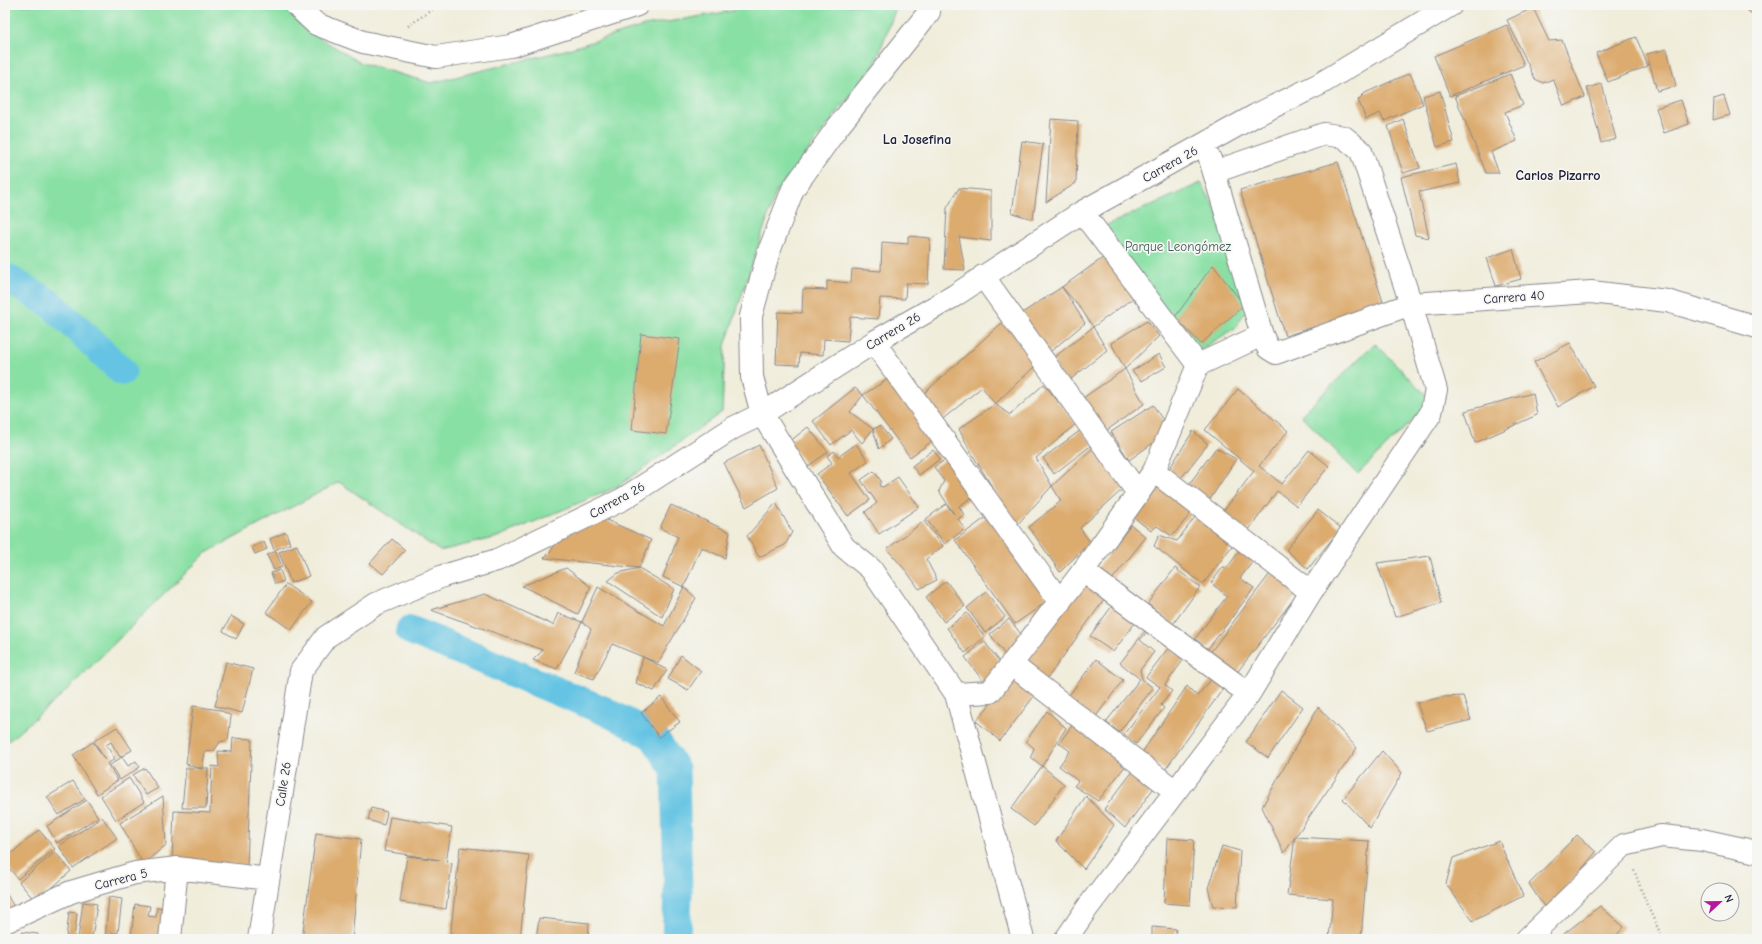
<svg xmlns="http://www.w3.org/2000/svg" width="1762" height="944" font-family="'Comic Neue',sans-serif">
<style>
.green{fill:#89e0a4;stroke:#568170}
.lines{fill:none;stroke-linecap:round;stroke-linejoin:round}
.canal{stroke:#65c4e3;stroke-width:29}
.building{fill:#dcab6e}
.minor-casing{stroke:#89888b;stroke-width:24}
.path{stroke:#89888b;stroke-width:2.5;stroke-dasharray:1 3;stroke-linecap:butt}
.minor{stroke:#fff;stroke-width:22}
.labels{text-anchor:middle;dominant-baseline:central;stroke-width:3.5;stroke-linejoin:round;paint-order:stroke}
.street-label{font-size:13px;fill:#22223b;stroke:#f6f6f2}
.park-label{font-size:13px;fill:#415b5a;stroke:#f6f6f2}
.neighbourhood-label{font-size:14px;font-weight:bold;fill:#22223b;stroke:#f6f6f2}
</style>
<rect width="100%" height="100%" fill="#f6f6f2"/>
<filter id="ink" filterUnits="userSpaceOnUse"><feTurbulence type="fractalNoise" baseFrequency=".025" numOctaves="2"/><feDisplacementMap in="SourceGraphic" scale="8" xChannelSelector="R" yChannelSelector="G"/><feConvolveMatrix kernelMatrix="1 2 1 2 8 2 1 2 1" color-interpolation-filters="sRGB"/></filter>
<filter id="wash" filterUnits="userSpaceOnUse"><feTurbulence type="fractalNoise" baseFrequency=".012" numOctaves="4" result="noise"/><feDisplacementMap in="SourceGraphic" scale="16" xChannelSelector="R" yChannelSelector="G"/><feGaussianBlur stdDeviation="0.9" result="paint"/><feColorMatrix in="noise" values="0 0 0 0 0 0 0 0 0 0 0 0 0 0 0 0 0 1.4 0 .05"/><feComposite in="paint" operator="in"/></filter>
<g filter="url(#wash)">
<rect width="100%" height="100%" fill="#f0eddb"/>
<path class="green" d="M5,5H283L303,28L361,63L431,83L565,50L644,26L766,5H897L875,64L776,192L725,346L722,412L617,487L498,537L440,551L339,482L206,553L64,693L5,744Z
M1201,183L1217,211L1249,306L1235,328L1194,354L1105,226Z
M1375,343L1432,401L1358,474L1301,415Z"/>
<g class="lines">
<path class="canal" d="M5,277L51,304L122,371
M410,630L605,711L653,736L675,769L678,892L676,939"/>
</g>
<g id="blocks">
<path class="building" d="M1751,5H1757V18L1747,10Z
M1533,8L1549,41L1562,40L1585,97L1564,106L1553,79L1543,83L1535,79L1507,20Z
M1507,25L1524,65L1450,96L1434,56Z
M1636,37L1648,66L1608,82L1596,53Z
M1667,49L1676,86L1657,91L1647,54Z
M1410,73L1423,104L1384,121L1380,113L1366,119L1358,100L1365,93Z
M1510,74L1523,105L1505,112L1517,141L1491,152L1499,173H1486L1455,96Z
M1602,84L1616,139L1601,143L1587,88Z
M1440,91L1454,142L1437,147L1423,96Z
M1724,96L1730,115L1713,120L1714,99Z
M1681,100L1689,124L1664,133L1656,108Z
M1051,119L1078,121L1076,183L1046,202Z
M1403,119L1420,168L1403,173L1388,126Z
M1022,141L1043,144L1033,219L1012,213Z
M1338,162L1384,305L1285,336L1240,190Z
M1456,164L1460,183L1419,192L1429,238L1415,235L1401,177Z
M959,188L991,191V241L959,237L965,270L944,269L947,208Z
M908,236L930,238L928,284L906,283L905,299L880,298L878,319L850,317L848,341L824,339L823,355L800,353L799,365L776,364L778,312L802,313L803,289L827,290V281L851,283L852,269L881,271L882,242L908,244Z
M1513,249L1521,279L1496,286L1487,258Z
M1104,257L1136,296L1093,327L1082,310L1062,287Z
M1213,265L1244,305L1201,344L1175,317Z
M1062,287L1085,323L1045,356L1019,315Z
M1005,320L1036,365L995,404L982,387L939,422L921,396Z
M1147,321L1159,336L1125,369L1111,343Z
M1093,327L1107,350L1065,384L1052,359Z
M641,334L680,339L666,434L632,430Z
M1570,343L1594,386L1558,407L1534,362Z
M1159,354L1166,367L1142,381L1132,371Z
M1125,369L1144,404L1103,433L1083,398Z
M891,377L934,440L910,457L863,395Z
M1044,384L1076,424L1036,458L1052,486L1016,526L969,449L959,429L995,404L1010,415Z
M855,388L863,395L850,412L873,429L862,443L851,430L831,445L813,421Z
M1238,389L1288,431L1259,466L1282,484L1309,450L1329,466L1297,506L1277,491L1248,531L1222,513L1254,471L1205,430Z
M1533,393L1537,415L1475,443L1465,411Z
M1153,405L1170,431L1129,460L1111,432Z
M880,426L891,439L879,449L873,429Z
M808,427L828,452L807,467L789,442Z
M1081,430L1093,444L1054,474L1043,458Z
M1193,431L1208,444L1181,478L1168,471Z
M856,444L868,461L851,473L870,500L848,516L817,474L832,463L827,456L834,451L838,457Z
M759,445L778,488L746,507L724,463Z
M1094,447L1124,488L1080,528L1090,542L1060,572L1029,527L1061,501L1052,486Z
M1216,448L1236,459L1207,504L1186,488Z
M933,450L940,459L919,475L912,466Z
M951,456L977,494L959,506L964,515L958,519L965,529L945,544L926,519L946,504L954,514L939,491L944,481L934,467Z
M874,471L881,481L879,486L883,487L898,477L919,507L879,534L865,512L877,503L861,480Z
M1158,483L1193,511L1172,536L1157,526L1151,531L1132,516Z
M776,503L792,532L785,545L759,557L747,536Z
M671,505L730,532L725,558L701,547L684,587L663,577L678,537L660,528Z
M1318,510L1341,528L1308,569L1286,550Z
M1198,513L1235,542L1203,584L1154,546L1159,535L1177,541Z
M988,516L1049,600L1015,624L955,540Z
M602,518L651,540L639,568L544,558L551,551L558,539Z
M924,521L943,546L926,559L937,580L919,589L907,572L887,549Z
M1131,525L1146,537L1110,582L1096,570Z
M286,532L290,544L274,550L270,539Z
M392,539L405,550L383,574L370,563Z
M264,542L267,549L255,554L252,547Z
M297,545L309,576L291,583L279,552Z
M1240,550L1254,560L1240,578L1254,588L1208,649L1195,639L1227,596L1211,583L1223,567L1227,568Z
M276,551L282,567L274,570L267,555Z
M1430,556L1441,603L1395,617L1377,563Z
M566,568L591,587L578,614L522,586Z
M639,568L674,589L662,617L608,581L618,573Z
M1175,568L1200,587L1173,624L1148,604Z
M280,570L284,581L275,584L271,573Z
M1272,571L1299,592L1235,675L1209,654Z
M1084,580L1106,597L1044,683L1021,665Z
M946,581L965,606L944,622L926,597Z
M286,584L312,602L291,630L266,612Z
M598,587L664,626L684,587L696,598L658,663L643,657L667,670L654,691L636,683L643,657L612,644L594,679L574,672L591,629L582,622Z
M986,592L1005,617L985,633L967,608Z
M485,594L553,625L558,613L582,622L557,669L533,660L543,650L431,610Z
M1115,602L1138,619L1113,652L1090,636Z
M967,613L985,637L965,653L947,628Z
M231,616L244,624L236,639L223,631Z
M1009,619L1025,639L1008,659L990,634Z
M1146,630L1148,631L1140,640L1154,652L1140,670L1142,679L1153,688L1119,732L1106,722L1140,679L1120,663Z
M984,641L1003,666L983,681L965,657Z
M1169,647L1184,659L1165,685L1172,691L1161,705L1164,708L1136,744L1124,734L1160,687L1146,677Z
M681,655L701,671L688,690L668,679Z
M1096,659L1123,680L1094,719L1067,698Z
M226,662L253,669L242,713L215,706Z
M1215,675L1225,686L1165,770L1141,754L1187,686L1197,696Z
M1014,676L1035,695L1000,741L976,721Z
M1281,690L1303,707L1268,758L1246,742Z
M1463,696L1471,720L1427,731L1417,703L1443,697Z
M661,697L680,722L659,737L641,713Z
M193,706L220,710L231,716L228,740L220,742L214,751L205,752L202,769L186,764Z
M1318,707L1357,748L1284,853L1262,807Z
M1047,711L1066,728L1042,766L1064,784L1034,826L1011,809L1042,766L1031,757L1034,748L1026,741Z
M1077,719L1130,760L1098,801L1074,786L1078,781L1059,766L1070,751L1059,743Z
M117,727L132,750L120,757L111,742L106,745L115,759L107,764L118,780L97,794L73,755L93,742L105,760L94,741Z
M233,738L252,739L247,865L172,862L174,811L210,813L212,766L219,767L218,751L232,752Z
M1382,751L1402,773L1370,828L1343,799Z
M122,757L128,766L136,761L140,767L120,780L110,765Z
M1137,766L1158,782L1125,828L1104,809Z
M145,768L158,788L146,795L133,775Z
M186,768H208L206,808H182Z
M129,778L144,802L116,820L101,796Z
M73,781L85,799L59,815L47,797Z
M163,796L166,845L143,864L120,823Z
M1086,796L1114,825L1084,869L1056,841Z
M87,800L98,817L57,843L47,826Z
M371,808L387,812L384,825L368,820Z
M102,817L117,838L73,868L59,846Z
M390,817L452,827L446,862L452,863L446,909L400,902L407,856L440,860L384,851Z
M39,830L55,849L18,879L5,863V859Z
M316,833L361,839L352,939H302Z
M1577,835L1596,852L1547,911L1529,884Z
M1295,837L1369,841L1361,939H1329L1333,899L1287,895Z
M1167,838L1194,840L1190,905L1164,903Z
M1499,841L1523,896L1473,921L1446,884L1453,858Z
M1222,846L1240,851L1237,907L1213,906L1208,888Z
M460,847L529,855L520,939H450Z
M55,852L71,871L36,902L19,882Z
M5,891L14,907L5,912Z
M109,897L122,899L118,933L112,932V939H105Z
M83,902L97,904L92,939H78Z
M135,904L150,906L148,916L156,917L157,907L170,909L166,939L131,937Z
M1600,906L1624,927L1613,939H1557Z
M69,912L77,913L74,939H66Z
M539,918L589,923L588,939H536Z
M1152,927L1176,929L1175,939H1152Z
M22,932L38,934V939H21Z
M114,935L122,937V939H113Z"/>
</g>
</g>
<g filter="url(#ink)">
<use href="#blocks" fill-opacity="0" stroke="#89888b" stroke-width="1"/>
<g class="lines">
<defs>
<path id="minor" d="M296,5L316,24L363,42L436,57L511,46L637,5
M928,5L929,12L837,128L793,189L768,254L751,316L752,377L762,414L844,547L871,569L956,694L1023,939
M1210,159L1262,335L1268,348L1276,353L1411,304L1591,292L1667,301L1757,327
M1082,212L1198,365
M983,276L1138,493
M874,342L1060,602
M1154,471L1311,592
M1083,571L1249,694
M1011,664L1175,791
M956,694L990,692L1083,571L1154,471L1198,365L1262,335
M5,922L71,892L135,873L177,868L268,879
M170,939L177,868
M259,939L301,671L326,637L376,604L443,576L497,560L623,499L733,428L762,414L874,342L954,296L1082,212L1256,115L1320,84L1451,5
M1066,939L1088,907L1249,694L1311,592L1431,413L1436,390L1411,304L1361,151L1344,137L1324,134L1214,172
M1527,939L1624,845L1661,836L1702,840L1757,852"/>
</defs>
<use href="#minor" class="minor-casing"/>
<path class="path" d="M408,26L439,5
M1634,870L1647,905L1663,939"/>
<use href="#minor" class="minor"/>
</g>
</g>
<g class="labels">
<g class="street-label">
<text transform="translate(1170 164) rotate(-29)">Carrera 26</text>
<text transform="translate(1514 297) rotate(-4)">Carrera 40</text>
<text transform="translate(893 331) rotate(-31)">Carrera 26</text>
<text transform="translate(617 500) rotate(-29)">Carrera 26</text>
<text transform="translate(283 784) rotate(-81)">Calle 26</text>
<text transform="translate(121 879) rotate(-14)">Carrera 5</text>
</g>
<g class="park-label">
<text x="1178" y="246">Parque Leongómez</text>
</g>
<g class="neighbourhood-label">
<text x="917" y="139">La Josefina</text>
<text x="1558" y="175">Carlos Pizarro</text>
</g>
</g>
<rect width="1762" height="944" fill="none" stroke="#f6f6f2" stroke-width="20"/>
<g transform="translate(1720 902) rotate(68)"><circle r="19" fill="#f6f6f2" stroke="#a1a1a9"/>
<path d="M0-3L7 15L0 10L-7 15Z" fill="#b5179e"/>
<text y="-6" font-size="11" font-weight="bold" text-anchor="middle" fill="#22223b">N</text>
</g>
</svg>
